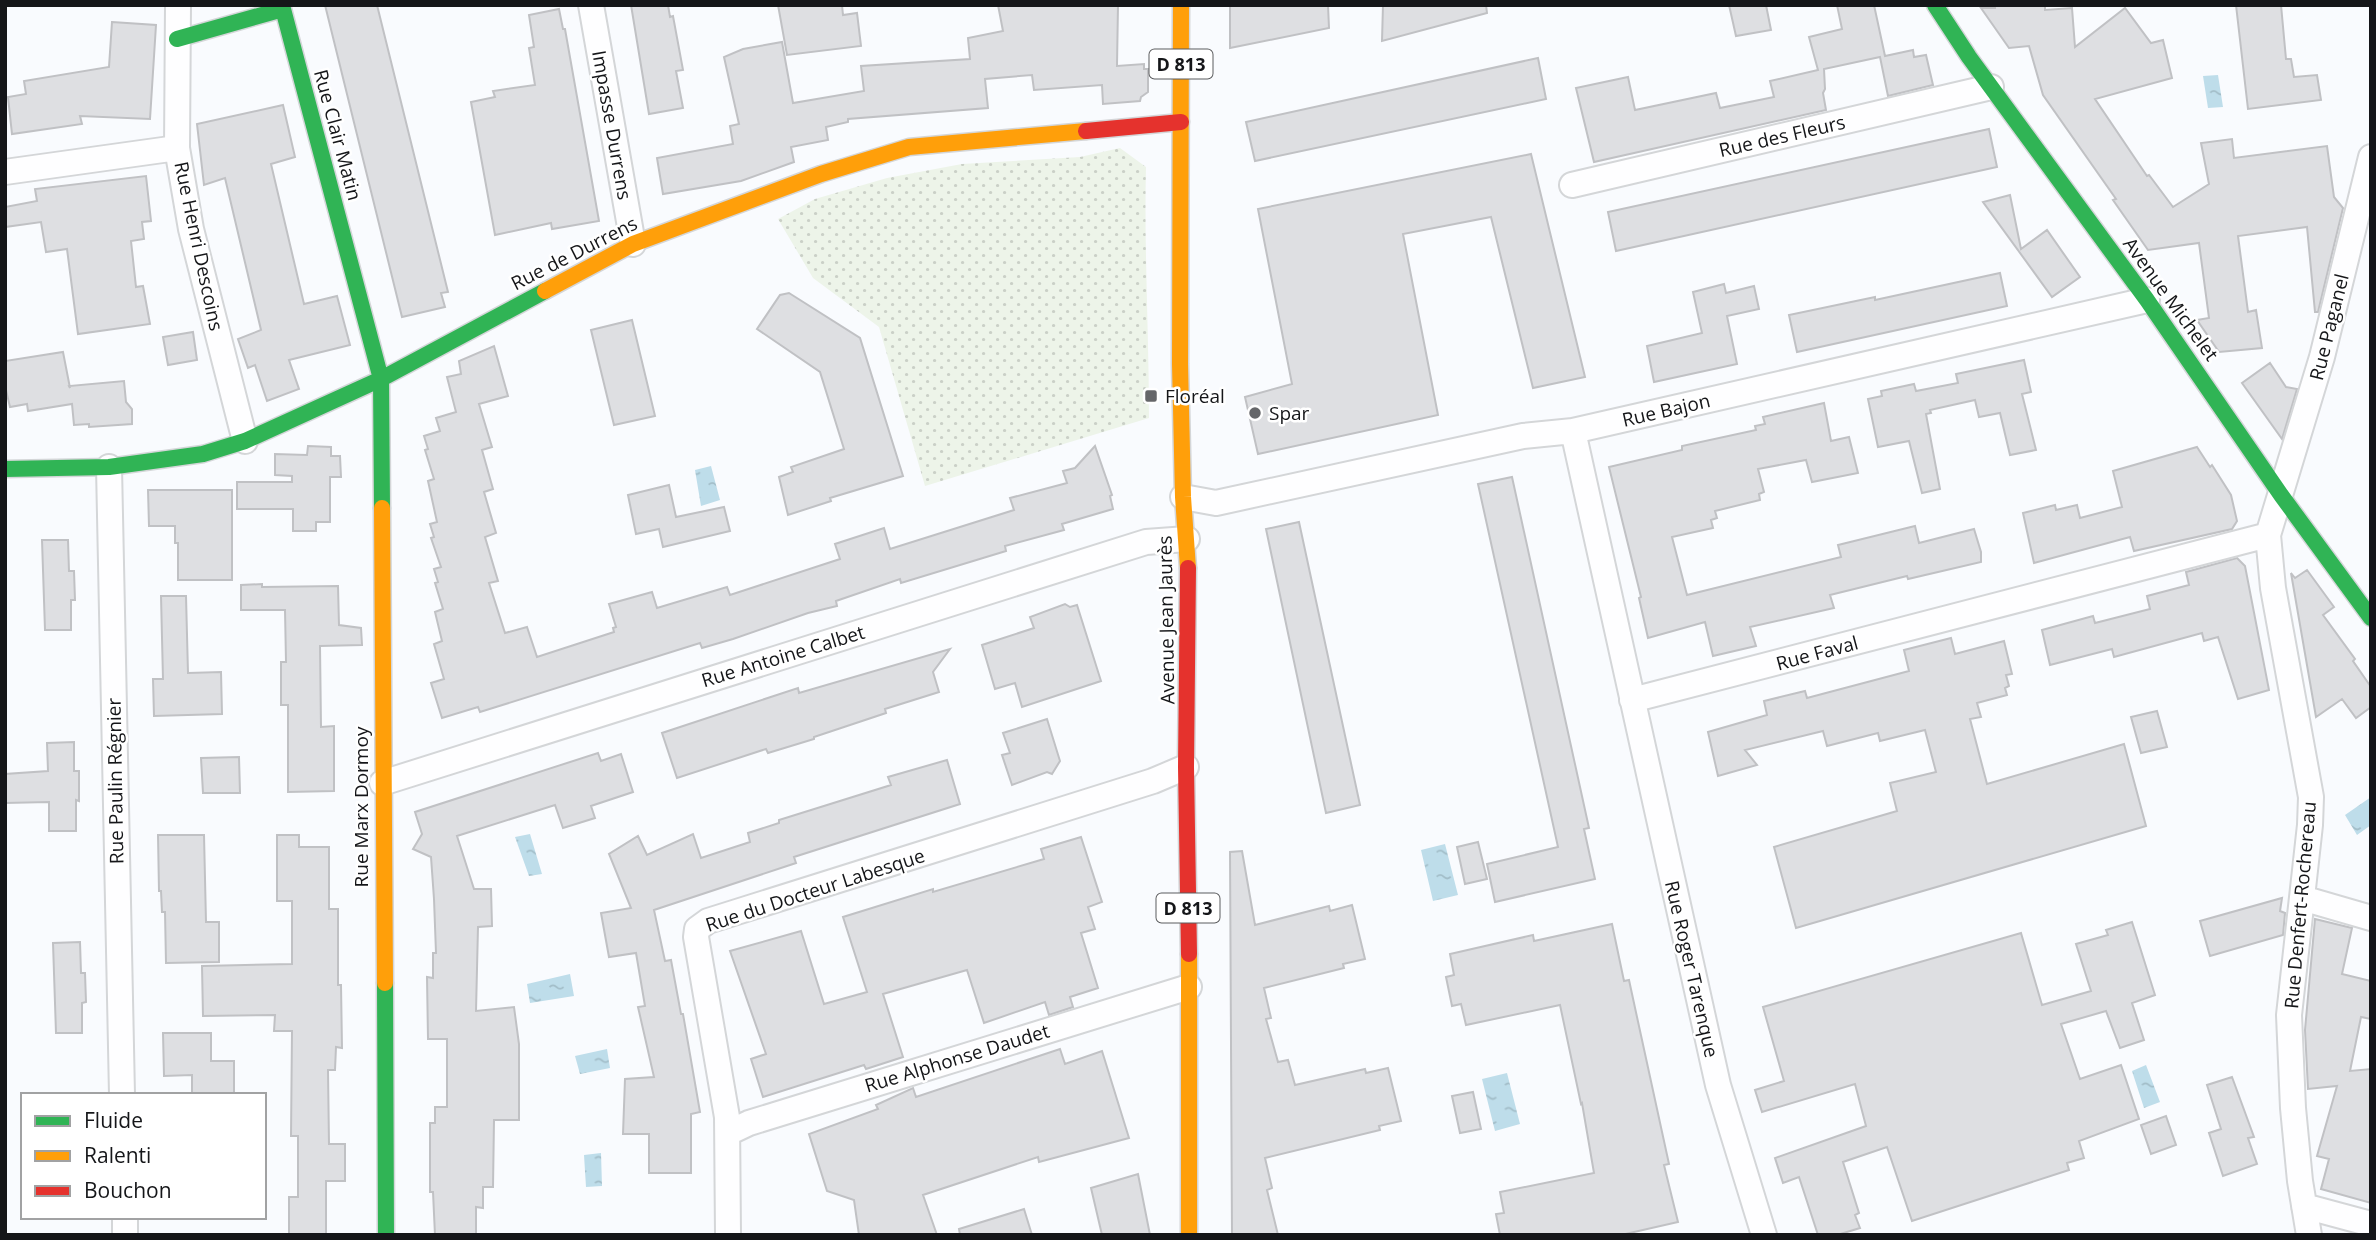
<svg xmlns="http://www.w3.org/2000/svg" width="2376" height="1240" font-family="'Open Sans',sans-serif">
<style>
.grass{fill:url(#grass-dots)}
.water{fill:url(#water-ripples)}
.building{fill:#dedfe2;stroke:#c0c1c4;stroke-width:2}
.lines{fill:none;stroke-linecap:round;stroke-linejoin:round}
.street-casing{stroke:#d4d6d8;stroke-width:28}
.fast-casing{stroke:#d4d6d8;stroke-width:19}
.slow-casing{stroke:#d4d6d8;stroke-width:19}
.jam-casing{stroke:#d4d6d8;stroke-width:19}
.street{stroke:#fefeff;stroke-width:24}
.fast{stroke:#30b455;stroke-width:16}
.slow{stroke:#ff9f0a;stroke-width:16}
.jam{stroke:#e5322d;stroke-width:16}
.poi-dot{fill:#656669;stroke:#fff;stroke-width:2.5}
.labels{text-anchor:middle;dominant-baseline:central;stroke-width:5;stroke-linejoin:round;paint-order:stroke}
.shield{fill:#fff;stroke:#5b5c5e;stroke-width:2}
.shield-label{font-size:18px;font-weight:bold;fill:#151619}
.street-label{font-size:19px;fill:#151619;stroke:#fff}
.poi-label{font-size:19px;fill:#151619;stroke:#fff;text-anchor:start}
</style>
<defs>
<pattern id="grass-dots" width="8" height="8" patternUnits="userSpaceOnUse" patternTransform="scale(1.75)"><rect width="8" height="8" fill="#edf4e9"/><path d="M2 2h.1M6 6h.1" fill="none" stroke="#cad0c7" stroke-width="1.8" stroke-linecap="round"/></pattern>
<pattern id="water-ripples" width="26" height="14" patternUnits="userSpaceOnUse" patternTransform="scale(1.75)"><rect width="26" height="14" fill="#beddea"/><path d="M2 4q2-2 4 0t4 0M15 11q2-2 4 0t4 0" fill="none" stroke="#a2bdc8"/></pattern>
</defs>
<rect width="100%" height="100%" fill="#f9fbfe"/>
<path class="grass" d="M1120,148L1146,167C1144,251 1149,334 1149,418L925,486L879,327L813,278L778,219L815,199L887,178L962,164L1080,157Z"/>
<path class="water" d="M2218,75L2223,107L2208,108L2203,76Z
M711,466L720,500L701,506L695,470Z
M2371,797V825L2357,835L2345,815Z
M530,834L542,874L529,876L515,837Z
M1445,844L1458,895L1433,901L1421,850Z
M570,974L574,996L530,1003L527,984Z
M607,1049L610,1068L580,1074L575,1056Z
M2146,1065L2160,1102L2144,1108L2132,1071Z
M1507,1073L1520,1124L1495,1131L1482,1079Z
M601,1153L602,1186L586,1187L584,1155Z"/>
<path class="building" d="M325,5H377L448,292L441,293L445,307L402,317Z
M631,5H668L670,17L673,16L683,70L676,71L683,108L649,114Z
M778,5H842L843,15L857,13L861,46L787,55Z
M998,5H1118L1117,66L1144,64V69H1148V92L1141,97L1140,101L1103,104L1102,85L1034,90L1032,75L985,79L988,108L848,119V122L826,127L828,140L791,147L794,162L741,181L663,194L657,158L733,144L730,126L739,124L724,57L743,49L782,42L793,103L864,91L861,66L970,59L968,38L1003,31Z
M1230,5H1328L1329,28L1230,48Z
M1383,5H1486L1487,13L1382,41Z
M1729,5H1766L1771,30L1736,36Z
M1837,5H1874L1885,56L1913,50L1914,57L1926,55L1933,85L1888,96L1880,57L1824,69L1825,89L1823,93L1826,110L1594,162L1576,88L1628,77L1635,110L1716,93L1720,108L1774,97L1770,81L1818,70L1809,37L1842,29Z
M1995,5H2045V10L2072,8L2075,47L2125,8L2151,43L2163,40L2172,78L2095,99L2147,176L2149,175L2173,207L2209,184L2201,143L2232,139L2234,158L2327,146L2334,197L2343,208L2318,312H2315L2307,227L2238,236L2248,312L2256,310L2262,348L2219,352L2197,320L2209,318L2199,243L2148,250L2113,200L2116,199L2043,95L2029,46L2009,48L1981,8H1995Z
M2236,5H2281L2286,59H2291L2294,77L2317,75L2321,100L2248,109Z
M559,9L563,29H565L599,221L552,229L551,223L495,235L471,102L495,97L493,91L535,85L529,48L534,47L529,15Z
M112,22L156,25L150,119L80,116L82,124L12,134L8,97L26,94L24,81L109,67Z
M1538,58L1546,99L1255,161L1246,122Z
M283,105L295,157L271,164L304,304L337,296L350,345L289,360L299,389L267,401L255,365L248,368L238,339L261,330L225,178L204,185L197,124Z
M1989,129L1997,167L1616,251L1608,212Z
M1531,154L1585,377L1533,388L1491,217L1403,234L1438,415L1258,454L1245,397L1292,384L1258,209Z
M146,176L151,221L142,222L144,239L131,241L136,287L143,286L150,324L78,334L67,249L46,252L41,222L5,227V207L37,201L35,189Z
M2010,195L2021,249L2047,230L2080,277L2052,297L1983,202Z
M2000,273L2007,306L1797,352L1789,315L1875,297V300Z
M1724,284L1726,293L1754,286L1759,309L1727,316L1737,364L1654,382L1647,346L1702,333L1693,292Z
M789,293L860,338L903,476L830,498L831,501L788,515L779,477L793,472L791,467L844,449L820,372L757,329L780,295Z
M632,320L655,416L614,425L591,330Z
M193,332L197,360L168,365L163,337Z
M494,346L508,396L479,404L492,447L482,450L493,489L484,492L496,533L485,537L498,581L489,583L505,633L527,627L537,657L614,632L613,628L616,627L609,604L652,592L657,608L727,587L730,595L840,559L835,544L884,528L890,549L1014,510L1010,498L1067,483L1063,471L1075,468L1095,446L1112,495L1110,496L1113,509L1062,524L1064,530L1005,546L1006,551L901,583L900,579L836,601L837,606L808,613L733,639L702,648L700,643L480,712L478,707L442,718L431,683L444,679L434,644L442,641L435,612L443,609L435,583L438,582L434,569L441,567L431,538L434,537L430,524L437,522L428,481L434,479L425,450L428,449L424,436L440,431L436,418L456,412L447,377L461,374L459,361Z
M63,352L70,388L69,386L124,381L126,402L132,409V424L89,427V424L74,425L72,404L28,411L27,404L10,407L5,386V361Z
M2024,360L2031,392L2022,394L2036,450L2010,455L2000,413L1979,417L1975,400L1930,410L1931,413L1926,414L1940,489L1922,493L1909,441L1878,447L1868,399L1882,396L1881,391L1914,384L1916,391L1958,383L1956,374Z
M2270,363L2286,387L2297,389L2282,439L2242,383Z
M1824,403L1831,441L1849,437L1858,473L1812,482L1806,460L1758,469L1764,492L1759,494L1760,500L1715,511L1717,518L1711,520L1713,528L1672,537L1687,595L1841,557L1838,545L1915,526L1919,543L1974,529L1981,552V562L1908,579L1907,576L1830,595L1834,608L1750,627L1756,646L1713,656L1705,622L1648,638L1639,598L1641,597L1609,467L1682,450V446L1756,430L1755,426L1765,424L1763,417Z
M308,446L331,447V456H340L341,477H330V522H316V531H293V509H237V482H292V476L275,475V454L307,455Z
M2197,447L2210,467L2212,465L2231,495L2237,521L2232,529L2134,551L2130,537L2034,563L2023,513L2055,505L2056,510L2077,505L2080,518L2122,507L2113,471Z
M1512,477L1589,828L1584,829L1595,879L1495,902L1487,864L1558,847L1478,484Z
M669,485L676,517L724,507L730,531L663,547L659,529L636,534L628,495Z
M148,490H232V580H178V543H175V526H149Z
M1299,522L1360,805L1326,813L1266,529Z
M42,540H68L69,571H74L75,600H71V630H45Z
M2237,558L2245,566L2269,690L2238,699L2218,637L2204,641L2202,633L2114,657L2112,649L2050,665L2042,630L2093,616L2095,623L2150,609L2147,596L2189,585L2186,572Z
M2307,570L2334,607L2323,615L2355,659L2353,661L2371,687V707L2356,718L2342,699L2316,717L2291,573L2295,578Z
M262,584V587L338,586L339,625L361,628L362,645L320,646L321,727L334,726V791L288,792V705H281V662H286L285,610H241V585Z
M161,596H186L188,673L221,672L222,714L154,716L153,679H163Z
M1065,604L1070,607L1077,605L1101,681L1022,707L1015,683L995,689L982,645L1034,628L1030,617Z
M1951,638L1955,654L2004,641L2012,674L2006,675L2009,686L2005,688L2007,695L1977,703L1981,717L1970,719L1987,784L2124,744L2146,826L1796,928L1774,847L1897,811L1890,783L1936,772L1925,730L1880,741L1878,733L1827,746L1823,731L1745,750L1757,765L1718,776L1708,732L1767,715L1764,701L1805,691L1807,698L1909,671L1904,650Z
M950,649L933,672L939,692L885,709L886,713L814,737V739L768,753L766,749L677,778L662,733L798,688L799,693Z
M2157,711L2167,747L2141,753L2131,717Z
M1047,719L1060,761L1052,774L1047,772L1012,785L1002,755L1010,753L1003,733Z
M74,742V771H79V801L76,800V831H49V802L5,803V774L48,771L47,743Z
M598,753L601,761L621,754L633,792L591,806L595,818L563,828L555,805L457,836L474,889H491L492,926L478,927L476,1011L514,1007L519,1044V1120H494L493,1187H483V1208L476,1207V1235H435L433,1192H430V1123H435V1107H447V1039H428L427,977L433,978V953H436L434,899L431,857L413,849L422,834L415,812Z
M239,757L240,793H203L201,758Z
M947,760L960,804L794,857L796,863L654,910L665,961L671,960L681,1014H683L700,1112L691,1114V1173H649V1134H623L625,1079L654,1077L638,1007L645,1006L636,953L609,957L601,913L631,908L609,854L638,836L647,855L693,834L701,858L750,842L748,833L779,823V820L891,785L888,777Z
M158,835H204L206,922H219V962L166,963L165,912H162L161,891H159Z
M277,835H299V847H329V909H338V985H341L342,1048L336,1047L335,1070H328L329,1144H345V1181H326V1234H289V1197H298V1136H291L292,1031H274L275,1015L203,1016L202,966L292,964V901H277Z
M1081,837L1102,902L1088,907L1095,929L1081,933L1098,988L1070,997L1073,1007L1049,1015L1045,1002L984,1023L967,970L883,994L903,1057L866,1069L864,1065L763,1097L751,1059L766,1054L730,951L801,931L824,1004L867,992L843,917L933,889V892L1044,859L1041,849Z
M1478,842L1487,879L1465,884L1457,847Z
M1242,851L1255,925L1329,906L1330,911L1352,905L1365,959L1343,964L1344,968L1264,988L1271,1018L1266,1019L1278,1062L1288,1060L1295,1085L1365,1069L1366,1073L1388,1068L1401,1121L1379,1126L1380,1130L1265,1158L1272,1188L1267,1190L1278,1235H1232L1230,852Z
M2282,898L2280,911L2285,913L2283,935L2210,956L2200,921Z
M2315,919L2352,928L2342,974L2371,981V1019L2361,1017L2350,1071L2371,1069V1203L2321,1189L2329,1159L2317,1156L2337,1086L2308,1089L2305,1030Z
M2132,922L2155,995L2132,1003L2144,1040L2120,1048L2106,1011L2061,1024L2080,1079L2121,1065L2139,1119L2079,1141L2084,1158L2067,1163L2069,1170L1912,1221L1887,1147L1843,1162L1859,1213L1855,1215L1860,1228L1837,1235H1818L1799,1177L1783,1183L1775,1158L1866,1126L1855,1084L1762,1112L1755,1090L1784,1081L1763,1007L2021,933L2042,1005L2091,991L2076,944L2108,935L2106,930Z
M1612,924L1624,981L1629,980L1637,1017L1669,1164L1664,1165L1678,1222L1621,1235H1500L1496,1214L1504,1213L1500,1192L1594,1173L1582,1103L1581,1104L1560,1005L1466,1025L1461,1004L1452,1006L1446,977L1454,975L1450,954L1533,935L1534,941Z
M80,942L81,973H85L86,1002L82,1003V1033H56L53,943Z
M163,1033H211V1061H234V1095H192V1075L164,1076Z
M1060,1049L1065,1064L1102,1051L1129,1138L1039,1162L1038,1157L923,1195L937,1235H859L854,1200L827,1191L809,1134L878,1109L876,1105L913,1088L916,1097Z
M2232,1077L2254,1137L2248,1138L2257,1164L2223,1176L2209,1133L2221,1129L2207,1085Z
M1473,1092L1481,1129L1460,1133L1452,1096Z
M2166,1116L2176,1145L2151,1154L2141,1125Z
M1138,1174L1150,1235H1102L1091,1188Z
M1024,1209L1032,1235H960L959,1229Z"/>
<g class="lines">
<defs>
<path id="street" d="M178,5L177,148L191,229L245,441
M591,5L633,244
M5,172L177,148
M1572,185L1991,87
M1573,431L1718,1085L1764,1235
M109,467L122,1095
M1183,497L1216,503L1523,436L1573,431L2147,300
M1632,700L2268,535
M382,783L1146,542L1187,539
M2302,898L2371,918
M728,1133L749,1123L1189,987
M2304,1206L2371,1224
M125,1217V1235
M728,1235L727,1117L696,937L697,929L708,921L1153,781L1186,767
M2309,1235L2300,1181L2293,1108L2289,1015L2310,825L2311,797L2273,588L2268,535L2322,357L2371,157"/>
<path id="fast" d="M1935,5L1969,57L2147,300L2281,495L2371,618
M177,39L283,9L381,379L382,508
M5,469L109,467L203,454L245,441L381,379L545,291
M385,983L386,1235"/>
<path id="slow" d="M1181,5L1180,364L1183,497L1188,568
M545,291L633,244L821,174L909,147L1086,131
M382,508L385,983
M1189,954V1235"/>
<path id="jam" d="M1086,131L1181,122
M1188,568L1186,767L1189,954"/>
</defs>
<use href="#street" class="street-casing"/>
<use href="#fast" class="fast-casing"/>
<use href="#slow" class="slow-casing"/>
<use href="#jam" class="jam-casing"/>
<use href="#street" class="street"/>
<use href="#fast" class="fast"/>
<use href="#slow" class="slow"/>
<use href="#jam" class="jam"/>
</g>
<g class="poi-dot">
<rect x="1144" y="389" width="14" height="14" rx="3.5"/>
<circle cx="1255" cy="413" r="7"/>
</g>
<g class="labels">
<g class="shield">
<rect x="1149.5" y="49.5" width="63" height="29" rx="5"/>
<rect x="1156.5" y="893.5" width="63" height="29" rx="5"/>
</g>
<g class="shield-label">
<text x="1181" y="64">D 813</text>
<text x="1188" y="908">D 813</text>
</g>
<g class="street-label">
<text transform="translate(612 125) rotate(80)">Impasse Durrens</text>
<text transform="translate(338 135) rotate(75)">Rue Clair Matin</text>
<text transform="translate(1782 136) rotate(-13)">Rue des Fleurs</text>
<text transform="translate(199 246) rotate(78)">Rue Henri Descoins</text>
<text transform="translate(574 253) rotate(-27)">Rue de Durrens</text>
<text transform="translate(2171 299) rotate(54)">Avenue Michelet</text>
<text transform="translate(2329 327) rotate(-76)">Rue Paganel</text>
<text transform="translate(1666 410) rotate(-13)">Rue Bajon</text>
<text transform="translate(1166 620) rotate(-91)">Avenue Jean Jaurès</text>
<text transform="translate(1817 653) rotate(-15)">Rue Faval</text>
<text transform="translate(783 656) rotate(-17)">Rue Antoine Calbet</text>
<text transform="translate(115 781) rotate(-91)">Rue Paulin Régnier</text>
<text transform="translate(361 807) rotate(-90)">Rue Marx Dormoy</text>
<text transform="translate(815 890) rotate(-18)">Rue du Docteur Labesque</text>
<text transform="translate(2300 905) rotate(-85)">Rue Denfert-Rochereau</text>
<text transform="translate(1692 969) rotate(77)">Rue Roger Tarenque</text>
<text transform="translate(957 1058) rotate(-17)">Rue Alphonse Daudet</text>
</g>
<g class="poi-label">
<text x="1165" y="396">Floréal</text>
<text x="1269" y="413">Spar</text>
</g>
</g>
<rect width="2376" height="1240" fill="none" stroke="#151619" stroke-width="14"/>
<rect x="21" y="1093" width="245" height="126" fill="#ffffff" stroke="#a1a2a3" stroke-width="2"/>
<rect x="35" y="1116" width="35" height="10" fill="#30b455" stroke="#a1a2a3" stroke-width="2"/>
<text x="84" y="1128" font-size="21" fill="#151619">Fluide</text>
<rect x="35" y="1151" width="35" height="10" fill="#ff9f0a" stroke="#a1a2a3" stroke-width="2"/>
<text x="84" y="1163" font-size="21" fill="#151619">Ralenti</text>
<rect x="35" y="1186" width="35" height="10" fill="#e5322d" stroke="#a1a2a3" stroke-width="2"/>
<text x="84" y="1198" font-size="21" fill="#151619">Bouchon</text>
</svg>
